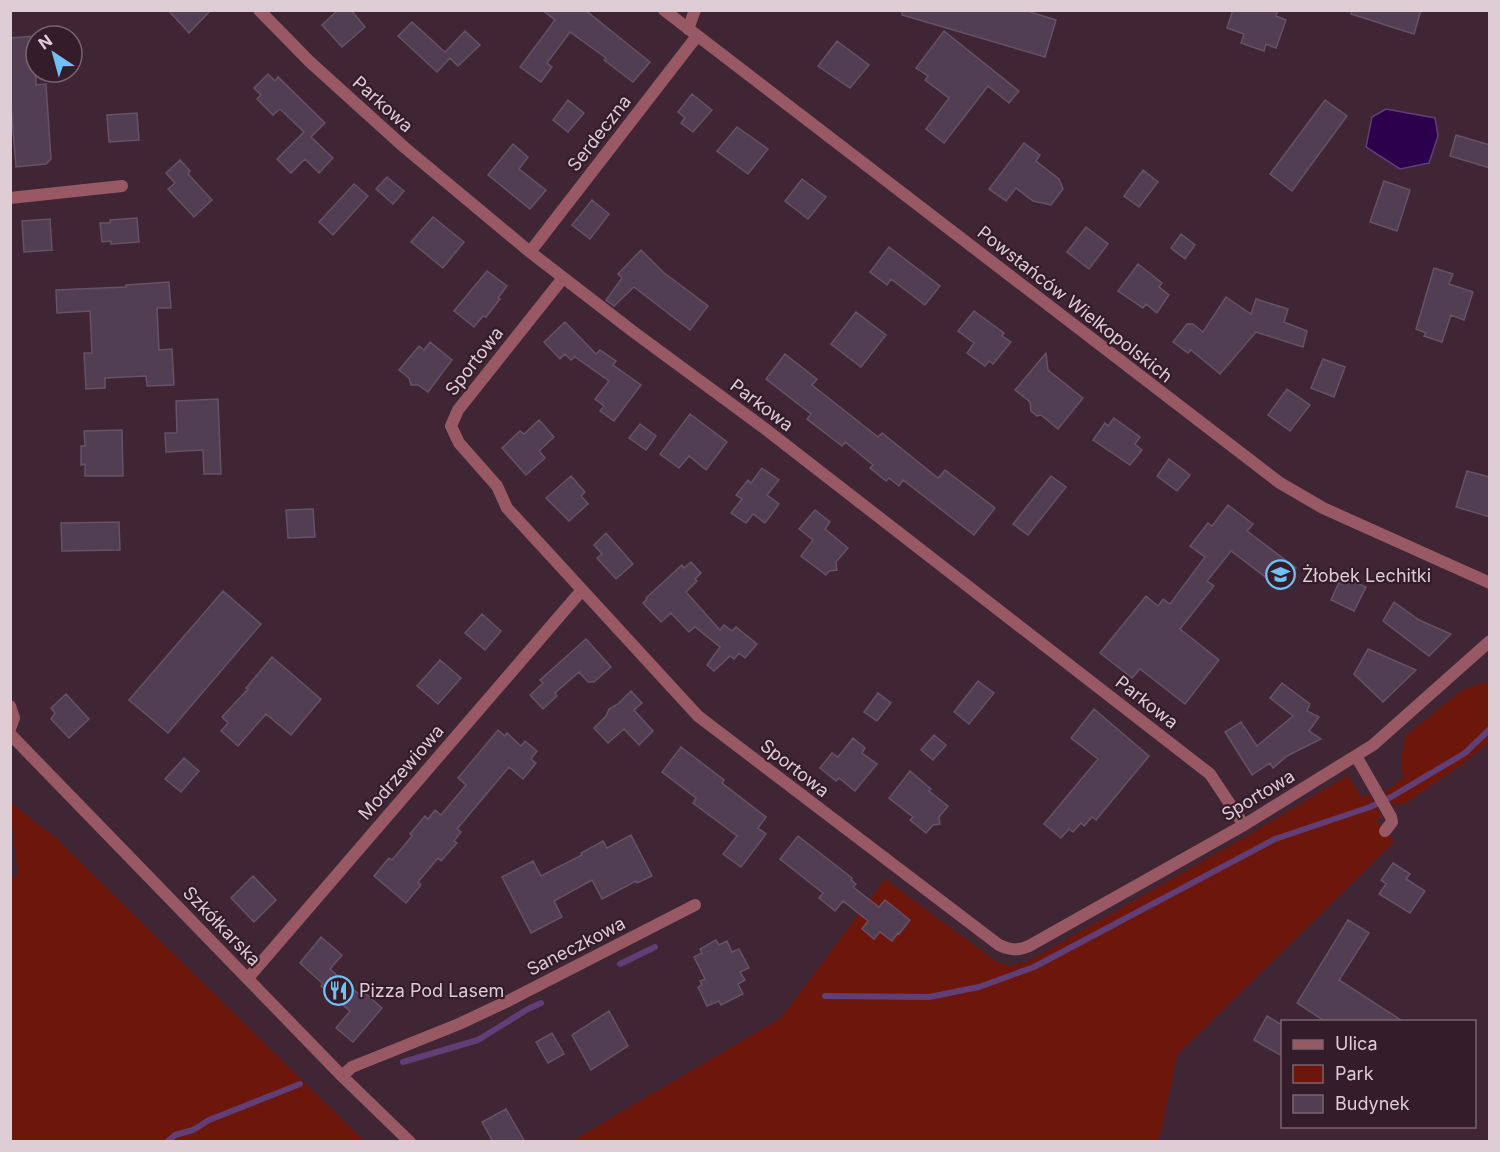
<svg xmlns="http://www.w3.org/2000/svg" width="1500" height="1152" font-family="Inter,sans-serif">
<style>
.green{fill:#6d160b}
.water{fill:#2c004d;stroke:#613e76;stroke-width:1.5}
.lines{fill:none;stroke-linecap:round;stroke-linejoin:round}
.stream{stroke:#613e76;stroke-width:6}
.building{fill:#523e53;stroke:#675167;stroke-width:1.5}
.minor{stroke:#985964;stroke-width:12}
.labels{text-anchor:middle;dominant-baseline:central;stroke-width:4.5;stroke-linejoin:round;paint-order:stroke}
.street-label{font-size:18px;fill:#decdd5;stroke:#351c2a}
.poi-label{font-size:18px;fill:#decdd5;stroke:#351c2a;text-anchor:start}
</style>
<rect width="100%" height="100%" fill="#402634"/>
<path class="green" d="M1489,681V742L1464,763L1404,804L1394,805L1385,792L1403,778L1401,761L1405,736L1462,690Z
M1348,775L1361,797L1369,794L1382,817L1376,820L1394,842L1177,1055L1159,1141L570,1142L781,1018L885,879L998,963L1012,966L1029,961L1257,830Z
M11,803L56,838L364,1141H11L10,881L18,874L11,818Z"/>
<path class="water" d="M1386,109L1435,118L1438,136L1429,163L1400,169L1366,147L1372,117Z"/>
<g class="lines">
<path class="stream" d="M620,964L655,947
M825,996L929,997L979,987L1034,967L1275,839L1370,807L1391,797L1465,753L1490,729
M403,1062L478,1040L528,1009L541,1003
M167,1142L175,1135L193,1130L209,1120L300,1084"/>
</g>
<path class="building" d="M168,10H211L189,33Z
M338,10H351L365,27L342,47L322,25Z
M542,10H585L650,62L633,82L604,60L606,58L570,32L547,63L552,67L541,82L520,67L555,20Z
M902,10H1024L1056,20L1045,57L902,15Z
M1233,10H1278L1276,16L1286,20L1276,48L1266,44L1264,51L1241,43L1244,34L1227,28Z
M1352,10H1421L1414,34L1351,14Z
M412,22L445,52L465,31L480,45L458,66L450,58L437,72L398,36Z
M944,31L1019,91L1009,103L988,86L944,143L926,129L949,98L925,80L928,76L916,68Z
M36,36V85L46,84L51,159L46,164L16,167L10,93V38Z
M837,41L869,65L850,88L818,66Z
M268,74L275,81L278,77L325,123L311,137L333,158L319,173L305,159L291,173L277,159L304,132L280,109L273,115L257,99L261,95L254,88Z
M692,94L712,110L693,132L681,123L685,118L678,112Z
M568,100L584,113L568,132L553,120Z
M1325,100L1347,116L1292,191L1270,174Z
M137,113L139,140L109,142L107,115Z
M737,127L768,149L748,174L717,151Z
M1456,135L1490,145V168L1450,156Z
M1024,143L1040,155L1036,161L1059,179L1063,189L1051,205L1033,201L1016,188L1006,201L989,189Z
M513,144L528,157L519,169L546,190L530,209L488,175Z
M180,160L190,171L188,174L212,200L194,217L168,189L175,183L166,173Z
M1143,170L1158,182L1139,207L1124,196Z
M387,177L404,191L393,204L376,189Z
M802,179L826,197L808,219L785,201Z
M1384,181L1410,190L1397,231L1370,222Z
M354,184L368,196L333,235L319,222Z
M592,200L609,214L590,239L572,225Z
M433,217L464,242L443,268L411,242Z
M137,218L139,242L111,244V241L102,242L100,223H110V220Z
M50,219L52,250L24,252L22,221Z
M1086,227L1108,244L1089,269L1067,252Z
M1181,234L1195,245L1185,259L1171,248Z
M889,247L940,286L925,305L891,279L887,285L870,272Z
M641,250L663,272L708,306L690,330L634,287L614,306L606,300L622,278L618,274Z
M1138,264L1162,283L1159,287L1169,295L1157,313L1146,304L1143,308L1118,291Z
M1434,268L1453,274L1449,284L1473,292L1464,320L1451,315L1442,342L1424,336L1426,333L1416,329Z
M487,271L507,286L498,298L500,299L486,317L483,316L474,327L454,311Z
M169,282L171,308H157L159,350L172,349L174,385L147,386L146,376L105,378V388L86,389L84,353H92L90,311L57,313L56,290L126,287V285Z
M1226,297L1251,314L1256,299L1288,309L1284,322L1307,331L1303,347L1256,332L1220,374L1191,350L1188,353L1173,342L1187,324H1193L1203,332Z
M974,311L1004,333L1002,336L1011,342L993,364L989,361L985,366L967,353L974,343L958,331Z
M856,312L886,335L861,367L831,344Z
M565,322L596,354L600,350L616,361L613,365L641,385L614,421L600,411L604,406L595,399L609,381L575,357L571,360L565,354L560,359L544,342Z
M430,342L452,360L428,392L418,385H411L409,378L399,370L419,346L424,350Z
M1046,353L1048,370L1083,398L1058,429L1041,415L1037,416L1031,411L1030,402L1015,390Z
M785,354L817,379L812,385L878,437L882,433L938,478L945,470L995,508L974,535L903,480L899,486L889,478L886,481L870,468L873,465L845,442L842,446L807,419L811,414L766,379Z
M1323,359L1345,367L1334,397L1311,388Z
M1287,389L1310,405L1290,431L1268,415Z
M218,399L221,474H204L203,450L166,452L165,433H177L176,401Z
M690,414L727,442L706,470L689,456L679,468L660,454Z
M1114,418L1140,437L1135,444L1142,450L1130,465L1093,440L1105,423L1108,426Z
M539,420L554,437L539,451L545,458L526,475L502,448L520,431L524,434Z
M640,424L656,436L646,450L629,438Z
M122,430L123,476H85V464L81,465V446H85L84,431Z
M1169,459L1190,475L1177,491L1157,476Z
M762,468L779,480L767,495L779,504L765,523L753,514L746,523L731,513L742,499L736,495L748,480L751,483Z
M1467,471L1490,477V517L1456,507Z
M571,476L585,492L581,496L588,504L569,521L546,498Z
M1051,476L1066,487L1028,535L1013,524Z
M1228,505L1253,524L1247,531L1296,568L1280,588L1231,551L1207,581L1214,586L1180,629L1219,660L1185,704L1140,669L1132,678L1100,653L1146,596L1158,606L1163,599L1170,604L1205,557L1190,546L1208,523L1212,526Z
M313,509L315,537L288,538L286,510Z
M815,510L830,522L825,529L848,548L836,562L837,570L829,571L826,575L801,556L813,540L799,529Z
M119,522L120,550L62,551L61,523Z
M606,533L633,564L616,579L597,558L602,554L594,545Z
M691,562L701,573L695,579L697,581L686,592L720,630L724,625L732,631L736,627L757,644L745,658L739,653L734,659L730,656L714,671L707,665L720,647L695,627L689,632L671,613L661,622L643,603L647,599L646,598L682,565L684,568Z
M1342,576L1366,587L1354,611L1331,600Z
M223,591L261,624L168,733L129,700Z
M1394,602L1419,620L1451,634L1429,656L1383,621Z
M482,614L501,631L485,650L465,633Z
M586,639L611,667L594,682H588L579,672L555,693L557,696L543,709L530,695L543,683L540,680Z
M1368,649L1416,670L1383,702L1354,674Z
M272,657L321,699L291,735L266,714L238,746L221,731L228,723L222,717L248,689L246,688Z
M440,660L461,678L438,704L417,686Z
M978,681L994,693L969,724L954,712Z
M1282,683L1310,704L1307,711L1319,717L1309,731L1321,739L1287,756L1273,768L1270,763L1252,775L1225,732L1241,722L1257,746L1293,716L1270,698Z
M631,691L642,703L634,710L653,731L639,745L624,729L608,743L594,728L606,716L609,709L618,704Z
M878,693L891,703L877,721L864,712Z
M66,694L89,719L69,738L51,719L55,713L51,708Z
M1094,709L1149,756L1096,820L1092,817L1084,826L1081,823L1073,832L1069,829L1061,838L1044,824L1098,759L1071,738Z
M498,730L505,736L507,733L521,746L525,741L537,751L531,759L536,763L523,779L509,767L457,829L461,832L454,841L457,843L441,861L438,858L418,882L421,885L406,903L374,876L389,858L392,860L412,836L410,834L425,816L428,819L435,810L441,815L466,785L458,778Z
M934,735L946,745L933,760L921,750Z
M853,738L865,748L862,753L877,764L855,791L839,778L836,781L820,768L832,753L838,757Z
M681,747L724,780L722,783L766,817L758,828L766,834L741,867L723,854L737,836L693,803L696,798L662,772Z
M184,758L199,771L181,792L165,779Z
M910,771L931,789L929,791L948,806L939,817L940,824L933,825L926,833L910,820L913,817L889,798Z
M631,835L652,876L637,883L636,881L602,899L592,880L554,901L562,917L531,933L502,877L533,861L541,876L582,855L581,853L603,841L607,848Z
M798,836L852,878L851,880L856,884L853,887L879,907L885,900L910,920L899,934L898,933L892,941L880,932L874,939L862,929L868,921L843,901L835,911L819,898L823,893L780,859Z
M1393,863L1410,874L1406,879L1425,891L1410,913L1379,894L1386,884L1381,880Z
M253,876L276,900L254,922L231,898Z
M1348,920L1369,933L1339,980L1404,1022H1326L1297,1003Z
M321,937L342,955L330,969L362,997L365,993L382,1008L353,1042L336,1028L350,1011L321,986L323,984L300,963Z
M716,940L719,945L727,941L732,952L739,949L749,968L740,972L745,980L738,984L743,994L721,1005L719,1001L707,1006L698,987L702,985L700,981L705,979L694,957L702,953L700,949Z
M609,1011L628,1046L591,1070L572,1035Z
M1267,1016L1282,1025V1056L1254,1040Z
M552,1033L564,1054L548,1063L536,1042Z
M506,1109L525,1142H493L482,1122Z"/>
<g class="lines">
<path class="minor" d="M259,10L310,62L404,147L530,252L635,333L764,428L1210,774L1244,825
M664,10L1280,483L1323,508L1490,583
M688,29L695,10
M10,198L122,186
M530,252L697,36
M563,278L458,410L451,426L459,443L497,486L507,508L698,716L999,945C1010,950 1018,951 1029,946L1244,825L1373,745L1490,641
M10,706L14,718L10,729
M10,734L342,1076L410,1142
M1356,756L1391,817L1392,822L1385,831
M248,978L582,590
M342,1076L352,1067L459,1024L508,1001L695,905"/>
</g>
<defs>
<symbol id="school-ring" viewBox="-11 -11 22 22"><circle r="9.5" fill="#351c2a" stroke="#71c1f5" stroke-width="1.5"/><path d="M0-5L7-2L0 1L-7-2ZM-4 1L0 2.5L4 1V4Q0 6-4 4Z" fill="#71c1f5"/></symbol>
<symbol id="restaurant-ring" viewBox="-11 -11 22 22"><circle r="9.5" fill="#351c2a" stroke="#71c1f5" stroke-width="1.5"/><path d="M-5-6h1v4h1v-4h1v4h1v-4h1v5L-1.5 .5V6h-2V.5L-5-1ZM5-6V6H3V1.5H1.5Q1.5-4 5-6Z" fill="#71c1f5"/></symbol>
</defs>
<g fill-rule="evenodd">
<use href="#school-ring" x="1264" y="558" width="33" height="33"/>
<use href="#restaurant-ring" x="322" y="974" width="33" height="33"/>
</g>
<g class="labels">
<g class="street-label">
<text transform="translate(383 104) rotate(42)">Parkowa</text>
<text transform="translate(599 133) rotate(-52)">Serdeczna</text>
<text transform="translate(1075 304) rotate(38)">Powstańców Wielkopolskich</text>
<text transform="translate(474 361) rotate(-52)">Sportowa</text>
<text transform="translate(762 405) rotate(37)">Parkowa</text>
<text transform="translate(1147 702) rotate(38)">Parkowa</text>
<text transform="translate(795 768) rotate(38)">Sportowa</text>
<text transform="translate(401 772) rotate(-49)">Modrzewiowa</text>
<text transform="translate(1258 795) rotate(-31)">Sportowa</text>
<text transform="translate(222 926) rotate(46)">Szkółkarska</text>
<text transform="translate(576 946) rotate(-27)">Saneczkowa</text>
</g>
<g class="poi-label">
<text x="1302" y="575">Żłobek Lechitki</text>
<text x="359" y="990">Pizza Pod Lasem</text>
</g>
</g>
<rect width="1500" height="1152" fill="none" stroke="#decdd5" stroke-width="24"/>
<rect x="1281" y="1020" width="195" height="108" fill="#351c2a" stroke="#79636e" stroke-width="1.5"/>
<rect x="1293" y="1040" width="30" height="9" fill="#985964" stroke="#79636e" stroke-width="1.5"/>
<text x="1335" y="1050" font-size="18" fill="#decdd5">Ulica</text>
<rect x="1293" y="1065" width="30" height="18" fill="#6d160b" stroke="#79636e" stroke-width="1.5"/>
<text x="1335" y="1080" font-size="18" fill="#decdd5">Park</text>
<rect x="1293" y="1095" width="30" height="18" fill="#523e53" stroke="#79636e" stroke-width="1.5"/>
<text x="1335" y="1110" font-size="18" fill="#decdd5">Budynek</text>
<g transform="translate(54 54) rotate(324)"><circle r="28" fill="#351c2a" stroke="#79636e" stroke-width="1.5"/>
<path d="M0-4.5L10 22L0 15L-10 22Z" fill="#71c1f5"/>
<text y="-9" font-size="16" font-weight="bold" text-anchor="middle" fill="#decdd5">N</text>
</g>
</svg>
